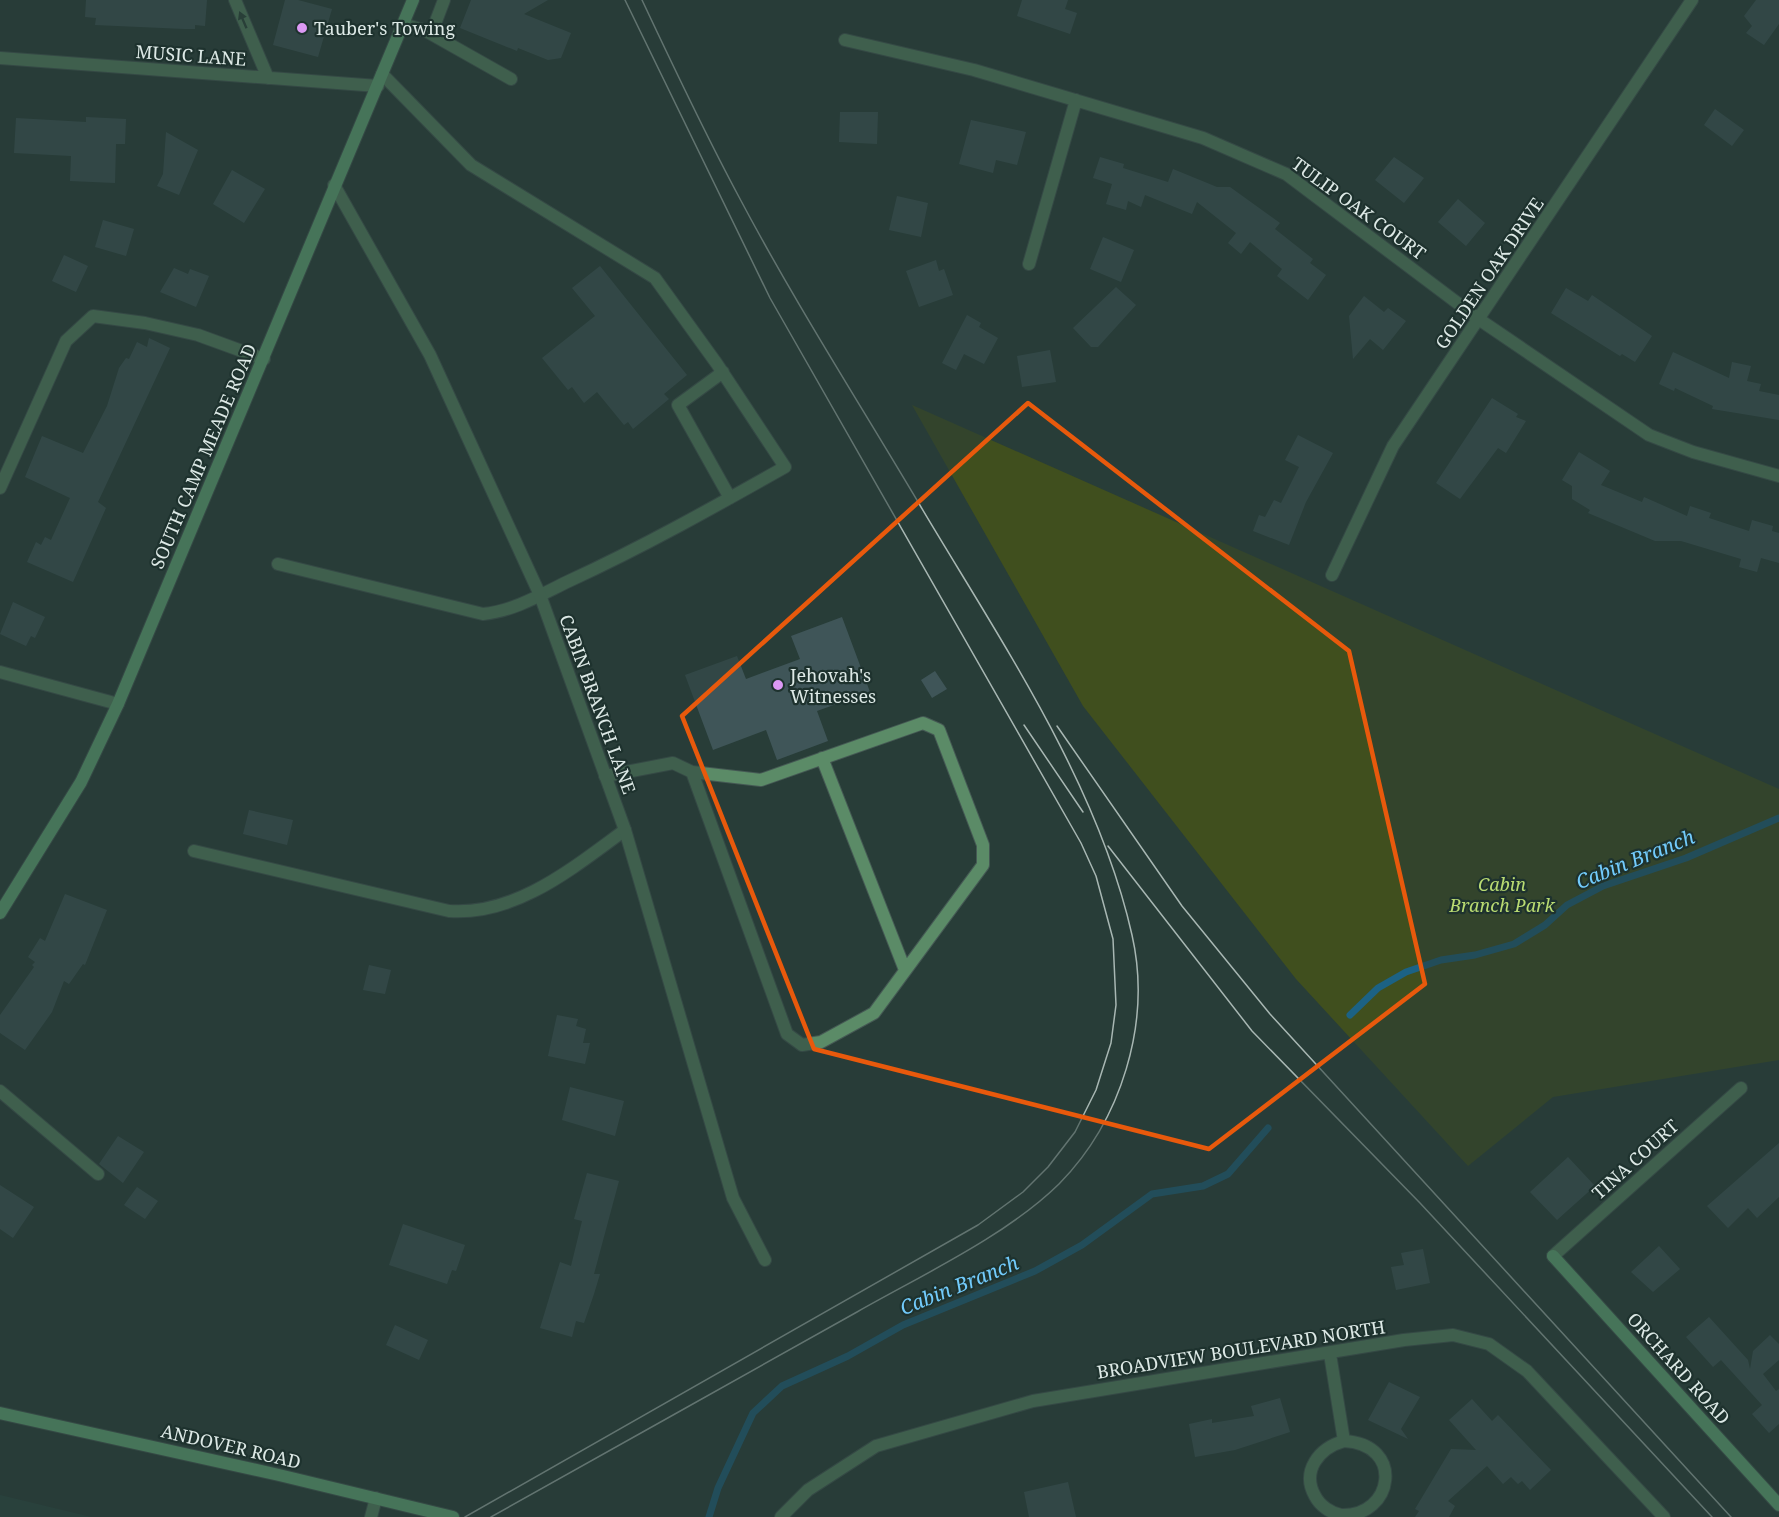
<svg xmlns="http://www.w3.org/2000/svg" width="1779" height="1517" font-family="'Noto Serif',serif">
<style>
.built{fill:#2b4842}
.green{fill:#404f1e}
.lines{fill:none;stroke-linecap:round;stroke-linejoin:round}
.stream{stroke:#1c6284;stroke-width:7}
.building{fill:#3f5558}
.lane-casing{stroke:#455954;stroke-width:14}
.street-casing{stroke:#455954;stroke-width:14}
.secondary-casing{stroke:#455954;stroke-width:14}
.lane{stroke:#5b8b67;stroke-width:12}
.street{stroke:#5b8b67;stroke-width:12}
.secondary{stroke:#6ab980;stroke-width:12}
.tram{stroke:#a8b7b3;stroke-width:1.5}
.oneway{fill:#2a4439}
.marked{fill:none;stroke:#e8590c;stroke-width:4.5;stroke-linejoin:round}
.poi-dot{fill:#dc99f4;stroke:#1e322e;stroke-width:2}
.labels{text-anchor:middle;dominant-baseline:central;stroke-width:4.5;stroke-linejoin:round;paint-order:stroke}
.poi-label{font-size:18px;fill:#dde9e6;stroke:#1e322e;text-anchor:start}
.street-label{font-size:18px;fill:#dde9e6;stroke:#1e322e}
.park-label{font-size:18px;font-style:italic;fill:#b9db72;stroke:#1e322e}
.water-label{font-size:20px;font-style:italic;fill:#72cbfc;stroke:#1e322e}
</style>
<rect width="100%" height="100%" fill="#283d38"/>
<path class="built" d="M0,1495L91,1517H0Z"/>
<path class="green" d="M912,405L1779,789V1060L1553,1097L1468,1166L1296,979L1083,706Z"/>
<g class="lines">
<path class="stream" d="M1350,1015L1378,988L1406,972L1441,960L1475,955L1514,944L1545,925L1567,905L1603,886L1686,858L1779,818
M709,1517L718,1488L753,1413L782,1386L848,1356L903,1325L1035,1271L1082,1245L1152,1194L1203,1186L1228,1174L1268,1128"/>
</g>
<path class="building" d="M86,0H207L205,26L195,25V29H185L95,25L96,18L85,17Z
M285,0H298L332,9L318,57L273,45Z
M471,0H548L524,14L571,33L561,58L548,60L518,48L517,51L460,28Z
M1022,0H1068L1065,9L1077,13L1070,34L1017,16Z
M1756,0H1779V24L1764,45L1746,33L1752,26L1744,16Z
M1715,109L1744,130L1732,146L1704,125Z
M840,112H878L877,144L839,142Z
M86,117L126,119L125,144H116L115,183L70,181L71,156L14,153L16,118L86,122Z
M971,120L1026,132L1017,165L996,160L993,173L959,164Z
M166,132L198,150L179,195L157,186L163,174Z
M1100,157L1124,164L1123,168L1168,182L1173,169L1217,187H1230L1280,223L1275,229L1313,259L1310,263L1326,275L1308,300L1277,276L1282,269L1250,242L1241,254L1228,243L1236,233L1197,202L1192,214L1145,195L1141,207L1128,201L1126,210L1106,204L1112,184L1093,178Z
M1394,157L1424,178L1404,203L1375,180Z
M232,170L265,189L244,223L213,204Z
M897,196L928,203L921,237L889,230Z
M1458,199L1485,223L1466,246L1438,222Z
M103,220L134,229L126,256L95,247Z
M1103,237L1134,250L1121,282L1090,269Z
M64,255L88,266L76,292L52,281Z
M936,260L939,271L944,269L953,295L919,307L906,271Z
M600,266L687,375L664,394L669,399L633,429L628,422L624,425L597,392L584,403L572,387L568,390L542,358L595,316L572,288Z
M174,268L188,274L190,269L209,276L196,307L160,292Z
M1116,287L1136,305L1098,347H1091L1073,328Z
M1566,288L1588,301L1592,295L1652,336L1635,362L1622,354L1620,356L1551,313Z
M1364,296L1384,312L1388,308L1406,321L1383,350L1370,339L1353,359L1349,316Z
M967,315L981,323L979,327L998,338L984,364L964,354L956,370L942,363Z
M149,338L170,348L98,502L106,508L73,582L27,562L36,542L41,545L45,537L51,540L70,498L25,477L42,436L83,453L107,406L119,368L126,358L129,359L137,342L147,347Z
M1050,350L1056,382L1022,387L1017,356Z
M1673,352L1729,378L1732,362L1751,366L1747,381L1761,384L1759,391L1779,395V420L1712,409L1713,406L1675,388L1674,391L1659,384Z
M1492,398L1518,414L1516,417L1526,421L1506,453L1498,448L1460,499L1436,483Z
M1298,435L1333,453L1306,502L1289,545L1253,531L1259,515L1265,517L1274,500L1281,503L1299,467L1285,460Z
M1579,452L1610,471L1601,485L1642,502L1644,497L1687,516L1690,506L1711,513L1709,518L1749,531L1752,520L1773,526L1772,531L1779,533V563L1761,558L1757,572L1739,567L1741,559L1681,541H1655L1588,513L1590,510L1572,499V486L1562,480Z
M13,602L45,617L35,638L31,636L26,646L0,634Z
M842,617L870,692L817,711L828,741L777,760L766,730L713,750L685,675L737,656L746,679L800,659L791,636Z
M935,671L947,689L932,698L921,680Z
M249,810L293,820L287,845L243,834Z
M65,894L107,910L85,965L83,964L69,984L64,981L52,1012L25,1050L0,1033V1015L34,967L32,965L35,962L28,957L40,938L45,941Z
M369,965L391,970L385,994L363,990Z
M557,1015L578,1019L576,1026L586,1029L583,1043H590L585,1064L548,1056Z
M570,1087L624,1101L615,1136L562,1120Z
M118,1136L144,1152L123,1183L99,1164Z
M1779,1143V1197L1757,1218L1748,1208L1728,1228L1707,1206Z
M1568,1157L1595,1186L1557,1220L1530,1192Z
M587,1173L619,1181L594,1274H600L594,1294L584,1323L576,1321L572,1337L540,1328L560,1262L571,1266L582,1221L574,1219Z
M0,1185L34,1207L13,1238L0,1229Z
M137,1187L158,1201L145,1219L124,1205Z
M403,1224L465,1245L456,1271L452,1270L447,1284L389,1265Z
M1659,1246L1680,1269L1653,1292L1631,1272Z
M1423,1249L1430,1283L1396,1290L1391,1267L1404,1265L1401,1253Z
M1709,1317L1748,1360L1750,1369L1753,1351L1770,1335L1779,1344V1360L1763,1374L1776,1391L1779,1389V1424L1769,1433L1752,1414L1762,1405L1721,1360L1713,1367L1686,1337Z
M395,1325L428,1340L419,1360L386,1345Z
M1389,1382L1420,1397L1401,1429L1408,1439L1368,1420Z
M1280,1398L1290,1432L1235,1450L1195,1457L1189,1424L1212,1419V1423L1254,1416L1251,1406Z
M1472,1399L1492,1421L1498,1415L1551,1470L1530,1490L1522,1481L1518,1484L1511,1477L1503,1484L1487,1466L1448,1501L1455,1506L1449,1517H1415L1419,1511L1415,1509L1451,1449L1476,1450L1449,1420Z
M1068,1482L1076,1517H1029L1024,1492Z"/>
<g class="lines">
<defs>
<path id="lane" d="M403,24L426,31L433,29L444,0
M426,31L511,79
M723,372L678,405L730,498
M0,488L66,341L93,316L145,323L198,335L264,359
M278,564L483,614C514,611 542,594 569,581C643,547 714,507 785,467L717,364L655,278L471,165L382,74
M0,672L118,704
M822,758L905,970
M605,776L673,763L692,772L787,1034L802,1045L821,1042L874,1013L983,865V845L939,730L923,723L761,780L692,772
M194,851L449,911C516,916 574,867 625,830
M0,1091L98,1174
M371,1517L376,1498"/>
<path id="street" d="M235,0L268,78
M845,40L974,70L1203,138L1286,174L1480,320L1649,435L1693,452L1779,476
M0,58L378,86
M334,185L430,355L540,595L625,830L733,1198L765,1260
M1029,264L1076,100
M1332,575L1393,446L1692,0
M1553,1256L1741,1088
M1330,1354L1344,1441C1319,1448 1301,1471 1315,1496C1320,1506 1331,1513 1341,1515C1394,1517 1405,1444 1344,1441
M781,1517L808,1490L876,1446L1033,1401L1404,1340L1453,1335L1489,1344L1527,1371L1664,1517"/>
<path id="secondary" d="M0,913L81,782L118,704L413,0
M1553,1256L1779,1505
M0,1413L279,1475L453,1517"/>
</defs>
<use href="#lane" class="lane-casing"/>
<use href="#street" class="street-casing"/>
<use href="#secondary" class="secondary-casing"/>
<use href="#lane" class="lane"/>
<use href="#street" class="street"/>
<use href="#secondary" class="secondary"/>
<path class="tram" d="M1024,725L1083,812
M1057,726L1182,906L1270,1014L1731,1517
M1108,846L1252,1031L1420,1203L1712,1517
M465,1517L978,1225L1023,1192L1048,1167L1075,1132L1096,1090L1111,1043L1116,1005L1113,939L1096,876L1081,843L770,298L625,0
M491,1517C613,1449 735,1380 857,1312C922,1275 1006,1236 1059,1184C1121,1121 1152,1023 1132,935C1098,783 1000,640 921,507C860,404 795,303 739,197C704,132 673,66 642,0"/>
</g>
<defs><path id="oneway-solid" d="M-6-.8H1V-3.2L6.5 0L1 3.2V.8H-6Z" transform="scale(1.5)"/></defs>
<use class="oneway" href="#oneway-solid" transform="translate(243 20) rotate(-113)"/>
<path d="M0 0H1779V1517H0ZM1028,403L1349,651L1425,984L1209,1149L814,1049L682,716Z" fill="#283d38" fill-opacity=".55" fill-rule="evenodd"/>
<path class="marked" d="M1028,403L1349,651L1425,984L1209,1149L814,1049L682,716Z"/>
<g class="poi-dot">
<circle cx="302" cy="28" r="6"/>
<circle cx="778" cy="685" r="6"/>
</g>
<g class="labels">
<g class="poi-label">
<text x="314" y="28">Tauber's Towing</text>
<text x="790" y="675">Jehovah's<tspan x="790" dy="21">Witnesses</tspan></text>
</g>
<g class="street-label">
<text transform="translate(191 55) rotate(4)">MUSIC LANE</text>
<text transform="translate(1359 208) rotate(36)">TULIP OAK COURT</text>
<text transform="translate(1489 273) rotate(-56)">GOLDEN OAK DRIVE</text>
<text transform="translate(203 456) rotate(-67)">SOUTH CAMP MEADE ROAD</text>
<text transform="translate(598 704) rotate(70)">CABIN BRANCH LANE</text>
<text transform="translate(1635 1159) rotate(-42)">TINA COURT</text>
<text transform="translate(1241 1349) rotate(-9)">BROADVIEW BOULEVARD NORTH</text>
<text transform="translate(1679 1368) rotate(48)">ORCHARD ROAD</text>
<text transform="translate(231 1446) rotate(13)">ANDOVER ROAD</text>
</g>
<g class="park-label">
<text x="1502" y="884">Cabin<tspan x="1502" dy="21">Branch Park</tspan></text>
</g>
<g class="water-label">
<text transform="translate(1635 859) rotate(-22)">Cabin Branch</text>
<text transform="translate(959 1285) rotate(-22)">Cabin Branch</text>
</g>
</g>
</svg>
